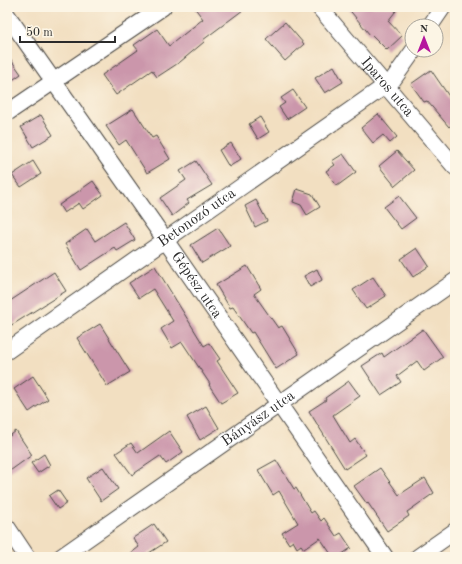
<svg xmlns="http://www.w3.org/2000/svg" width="462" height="564" font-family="'Old Standard TT',serif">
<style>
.building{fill:#cb96ab}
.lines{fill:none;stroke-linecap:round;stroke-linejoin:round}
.minor-casing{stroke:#494642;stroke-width:18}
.minor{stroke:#fff;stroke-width:16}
.labels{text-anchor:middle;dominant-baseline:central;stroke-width:3.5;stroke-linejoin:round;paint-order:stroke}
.street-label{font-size:15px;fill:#2b2b2b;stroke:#fcf5e5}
</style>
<rect width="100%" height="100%" fill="#fcf5e5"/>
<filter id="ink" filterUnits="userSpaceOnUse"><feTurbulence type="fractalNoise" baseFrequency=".025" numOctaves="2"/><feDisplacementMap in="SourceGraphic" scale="8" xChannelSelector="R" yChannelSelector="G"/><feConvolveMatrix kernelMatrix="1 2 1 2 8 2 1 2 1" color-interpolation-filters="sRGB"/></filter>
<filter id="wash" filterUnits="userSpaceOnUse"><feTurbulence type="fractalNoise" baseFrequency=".012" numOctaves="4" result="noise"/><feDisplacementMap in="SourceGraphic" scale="16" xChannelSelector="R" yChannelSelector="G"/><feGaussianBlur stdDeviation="0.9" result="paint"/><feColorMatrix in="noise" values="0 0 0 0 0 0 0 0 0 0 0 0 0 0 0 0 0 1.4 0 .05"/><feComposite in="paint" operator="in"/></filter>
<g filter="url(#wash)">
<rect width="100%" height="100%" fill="#f2dfc1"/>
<g id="blocks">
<path class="building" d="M194,7H247L203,40L204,42L180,62L157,77L152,70L116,95L102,75L138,50L134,45L157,29L169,46L203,19Z
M347,7H399L388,21L402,36L387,50L371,34L370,35Z
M285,22L304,44L285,61L266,39Z
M7,54L21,74L7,84Z
M334,66L343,82L325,93L315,78Z
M431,70L455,105V122L449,127L427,101L424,102L411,84Z
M293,90L305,107L287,119L279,107L285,103L281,98Z
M133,109L152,138L156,136L170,159L147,173L126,140L119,145L106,126Z
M378,114L397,137L390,143L383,135L373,143L361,128Z
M41,115L53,135L33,147L21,127Z
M260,117L269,132L258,139L249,124Z
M231,143L241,159L229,167L219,150Z
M397,151L414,170L395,186L379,166Z
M343,154L356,172L337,186L326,171L335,165L332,161Z
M33,161L41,174L21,187L12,175Z
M196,161L212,185L187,200L189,203L172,216L160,198L186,180L180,171Z
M93,181L103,195L83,209L79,203L64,213L59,205Z
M297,189L312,194L320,207L307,215L301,205L293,202Z
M399,196L416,218L401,229L384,207Z
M256,200L267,221L255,227L245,206Z
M124,222L135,240L117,251L115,248L81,270L65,244L87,229L95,241Z
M218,228L230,246L202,263L191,245Z
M417,248L429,266L413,277L401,259Z
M155,266L204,346L209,343L220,359L217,361L238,393L221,403L209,385L210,384L182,342L172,348L161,329L173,321L153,289L139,298L129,283Z
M247,266L261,289L254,294L278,328L282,326L299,354L276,369L253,332L251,333L233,307L230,308L216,285Z
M317,269L322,280L310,287L304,276Z
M54,272L66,291L12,325L7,317V303Z
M373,277L386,296L366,309L353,290Z
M100,324L130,372L107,386L77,338Z
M423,329L443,357L424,371L417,361L397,376L401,382L381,395L362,366L382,353L384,357Z
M33,376L48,399L29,412L14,389Z
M349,381L360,396L333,415L350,443L355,439L366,455L345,469L309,411L326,400L325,398Z
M206,406L219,428L200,440L187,417Z
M16,431L32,455L7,473V438Z
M169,431L183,452L166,464L160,456L132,475L116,453L131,443L138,453Z
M44,454L50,465L38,473L31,463Z
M276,460L294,489L296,488L311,513L314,511L321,521L324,518L336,536L341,533L351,548L338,557H333L320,538L304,549L301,545L297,548L293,541L289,544L282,533L298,523L279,491L273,495L258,470Z
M103,467L118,489L101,501L86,478Z
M380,468L399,495L425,478L434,493L407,512L409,516L387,531L368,503L367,504L354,486Z
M58,490L67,503L58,509L49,496Z
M154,524L166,542L143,557H126L139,547L133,538Z"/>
</g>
</g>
<g filter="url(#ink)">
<use href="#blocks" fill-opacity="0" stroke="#494642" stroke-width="1"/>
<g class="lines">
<defs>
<g id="minor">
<path id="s1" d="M319,7L455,167"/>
<path id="s2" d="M7,15L159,231L385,557"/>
<path d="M430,26L443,7"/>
<path d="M7,113L163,7"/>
<path id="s3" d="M7,351L392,81L414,50"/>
<path d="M7,527L27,557"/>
<path id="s4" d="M61,557L455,281"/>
<path d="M418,557L455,531"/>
</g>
</defs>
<use href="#minor" class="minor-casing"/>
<use href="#minor" class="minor"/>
</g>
</g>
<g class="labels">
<g class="street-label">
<text stroke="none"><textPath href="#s1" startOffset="105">Iparos utca</textPath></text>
<text stroke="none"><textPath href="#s3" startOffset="232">Betonozó utca</textPath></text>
<text stroke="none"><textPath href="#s2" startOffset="330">Gépész utca</textPath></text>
<text stroke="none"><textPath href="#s4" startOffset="241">Bányász utca</textPath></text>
</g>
</g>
<rect width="462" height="564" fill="none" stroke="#fcf5e5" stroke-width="24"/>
<g transform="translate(424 38)"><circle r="19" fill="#fcf5e5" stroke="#a8a49b"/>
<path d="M0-3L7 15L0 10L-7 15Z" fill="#b5179e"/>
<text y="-6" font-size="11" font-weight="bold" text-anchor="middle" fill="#2b2b2b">N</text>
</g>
<path d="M20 36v6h95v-6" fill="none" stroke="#2b2b2b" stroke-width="2"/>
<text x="26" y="36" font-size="12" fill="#2b2b2b" stroke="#fcf5e5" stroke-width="3" paint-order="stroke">50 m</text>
</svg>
